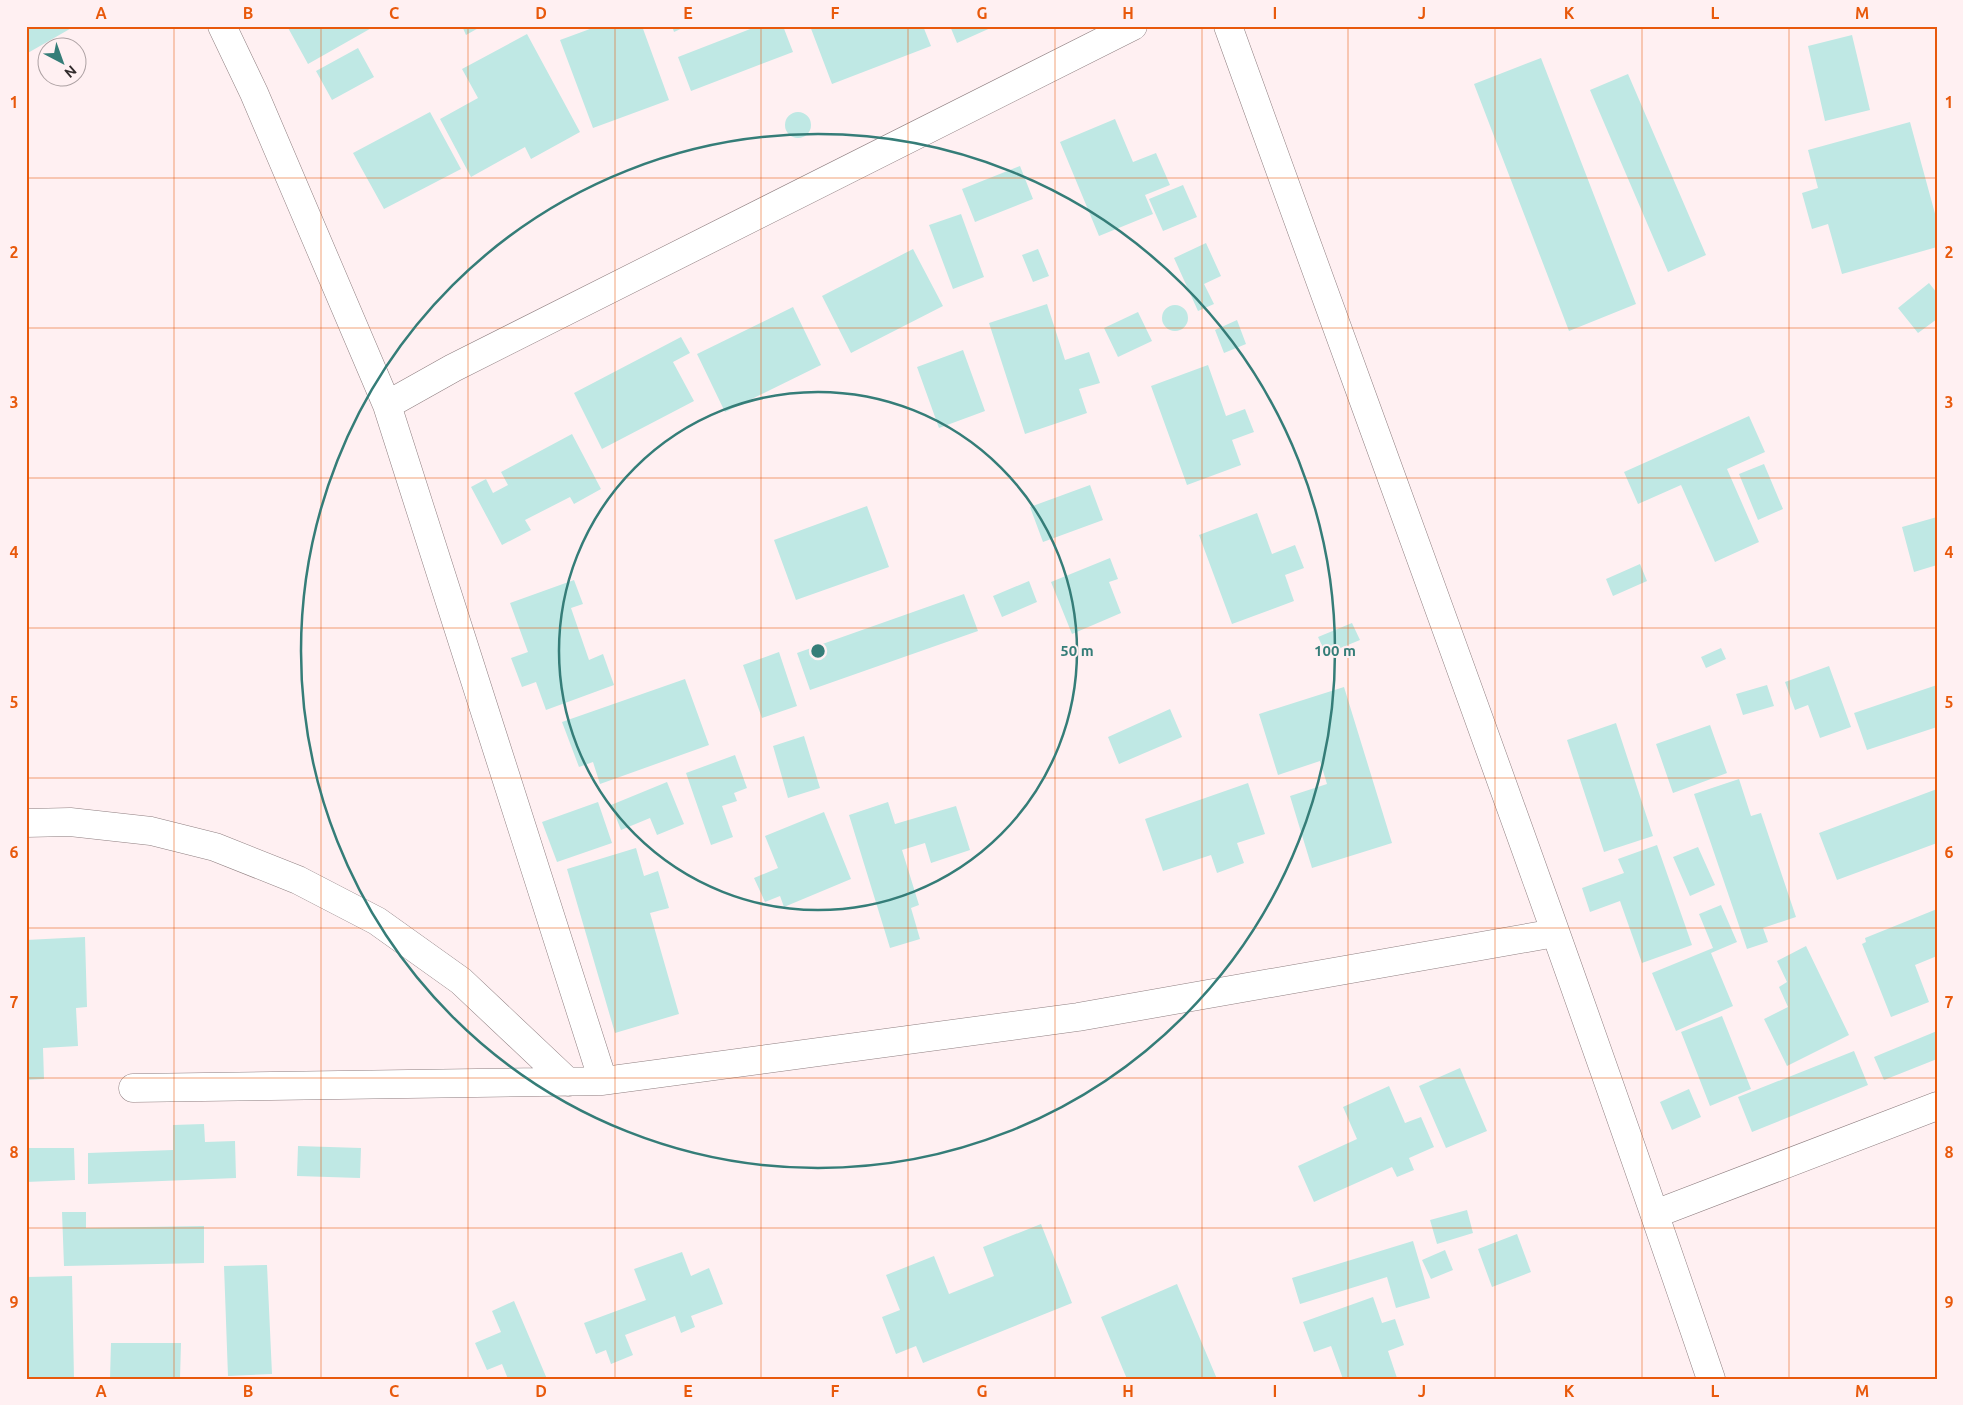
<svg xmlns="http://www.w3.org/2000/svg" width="1963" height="1405" font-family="Ubuntu,sans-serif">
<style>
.building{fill:#bfe8e4}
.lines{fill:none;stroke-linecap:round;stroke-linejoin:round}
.street-casing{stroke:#8f7f81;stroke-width:29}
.secondary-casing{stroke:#8f7f81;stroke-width:29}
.street{stroke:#fff;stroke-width:28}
.secondary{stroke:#fff;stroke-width:28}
.grid{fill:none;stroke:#e8590c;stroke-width:1;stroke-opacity:0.55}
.ring{fill:none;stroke:#357d78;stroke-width:2.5}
.centre{fill:#357d78;stroke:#fff0f2;stroke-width:2.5}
.ring-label{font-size:15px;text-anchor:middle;font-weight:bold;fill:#357d78;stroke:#fff0f2;stroke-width:4;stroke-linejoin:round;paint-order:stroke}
.neatline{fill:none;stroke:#e8590c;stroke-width:2}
.grid-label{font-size:16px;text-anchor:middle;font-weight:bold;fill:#e8590c}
</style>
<rect width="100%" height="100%" fill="#fff0f2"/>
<path class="building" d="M26,26H75L26,54Z
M287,26H375L308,64Z
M462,26H482L466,35Z
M598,26H642L669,100L593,128L560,40Z
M672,26H687L674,32Z
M758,26H783L793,52L691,91L678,57Z
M810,26H923L931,46L832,84Z
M950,26H995L957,43Z
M527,34L580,132L531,159L525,147L471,177L440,119L478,98L462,69Z
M1852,35L1870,110L1825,121L1808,46Z
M358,48L374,77L332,100L316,71Z
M1541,58L1636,304L1569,331L1474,84Z
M1628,74L1706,255L1668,272L1590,90Z
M430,112L461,169L384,209L353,153Z
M785 125a13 13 0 1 1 26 0a13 13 0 1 1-26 0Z
M1115,119L1133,162L1156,153L1170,185L1145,195L1153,214L1099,236L1060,142Z
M1910,122L1937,221V247L1842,274L1828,224L1812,229L1802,193L1818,188L1808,150Z
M1020,166L1033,199L975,222L962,189Z
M1183,185L1197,217L1163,231L1149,199Z
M961,214L984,277L953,289L929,225Z
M1206,243L1221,276L1204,284L1214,304L1198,311L1174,258Z
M913,249L943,306L851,353L822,296Z
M1038,249L1049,276L1033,282L1022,255Z
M1929,283L1937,293V319L1918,333L1898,308Z
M1047,304L1065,360L1089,352L1100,383L1079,389L1087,413L1025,434L989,323Z
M1162 318a13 13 0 1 1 26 0a13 13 0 1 1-26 0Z
M793,307L821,365L725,412L697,354Z
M1138,312L1152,341L1118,357L1104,328Z
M1237,320L1246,344L1224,353L1215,330Z
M681,337L690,353L673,362L694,401L602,449L574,393Z
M963,350L985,411L939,428L917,367Z
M1208,365L1226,416L1245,409L1254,432L1232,440L1241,465L1187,485L1151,386Z
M1749,416L1765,452L1727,469L1759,542L1715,562L1681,485L1638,504L1624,472Z
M572,434L601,489L574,504L570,497L525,520L531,530L502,545L471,487L486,479L493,493L508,485L501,472Z
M1764,464L1783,509L1758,520L1739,474Z
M1090,485L1103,520L1043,542L1030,507Z
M867,506L889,567L796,600L774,540Z
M1257,513L1272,554L1295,545L1304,568L1285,575L1294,601L1232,624L1199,535Z
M1937,517V565L1914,572L1902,527Z
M1110,558L1118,579L1109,582L1121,613L1072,634L1051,582Z
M1640,564L1647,581L1613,596L1606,579Z
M574,580L583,604L571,608L589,660L603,654L614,685L546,710L536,682L522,687L511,658L528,652L510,603Z
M1029,581L1037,602L1002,617L993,596Z
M964,594L978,631L810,690L797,653Z
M1352,623L1360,640L1326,654L1318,637Z
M1721,648L1726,659L1706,668L1701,657Z
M779,652L797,706L762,718L743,665Z
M1829,666L1851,727L1820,738L1808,705L1795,710L1785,682Z
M685,679L709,745L600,784L593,762L579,767L562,722Z
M1767,685L1774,706L1743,715L1736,694Z
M1937,685V727L1867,750L1854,713Z
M1344,687L1392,843L1312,868L1290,796L1327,784L1320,761L1278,775L1259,714Z
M1170,709L1182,737L1119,764L1108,737Z
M1616,723L1653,836L1604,852L1567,740Z
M1710,725L1727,773L1673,793L1656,744Z
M804,736L820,788L788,798L773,746Z
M735,755L747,788L734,793L737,801L722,806L733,837L711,845L686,773Z
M1739,779L1751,816L1761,813L1796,917L1763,928L1768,942L1747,949L1694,794Z
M667,782L684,824L657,835L650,818L621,830L611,805Z
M1248,783L1265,834L1237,843L1244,863L1217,873L1211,855L1163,871L1145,819Z
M1937,789V843L1837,880L1819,833Z
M598,802L612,843L557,862L542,822Z
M888,802L895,824L956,806L970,850L931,863L925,843L902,850L919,905L911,908L920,939L890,948L849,815Z
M824,812L851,879L784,907L780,896L765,902L754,878L778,868L765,836Z
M1657,845L1692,945L1642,963L1620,901L1590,912L1582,888L1624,873L1618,859Z
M1698,847L1715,885L1690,896L1673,857Z
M636,848L644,876L658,871L669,908L650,913L679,1014L615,1033L567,869Z
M1721,905L1737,942L1711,953L1733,1006L1676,1031L1652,973L1713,948L1699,914Z
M1937,909V956L1915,965L1929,1002L1891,1017L1862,944L1866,942L1865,938Z
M85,937L87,1007L76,1008L78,1046L43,1048L44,1079L26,1080V940Z
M1806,946L1849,1035L1787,1066L1764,1019L1788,1007L1779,987L1787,982L1777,961Z
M1722,1016L1751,1089L1710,1106L1681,1032Z
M1937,1031V1059L1884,1080L1874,1057Z
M1854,1051L1868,1085L1752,1132L1738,1097Z
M1460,1068L1487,1131L1446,1148L1419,1086Z
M1389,1086L1405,1123L1421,1117L1434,1147L1409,1158L1414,1170L1397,1177L1392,1167L1314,1202L1298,1166L1357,1139L1343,1107Z
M1689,1089L1701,1117L1672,1130L1660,1102Z
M204,1124L205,1142L235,1141L236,1178L88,1184V1153L173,1150V1125Z
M298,1146L361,1148L360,1178L297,1176Z
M26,1148H74L75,1180L26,1182Z
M1467,1210L1473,1233L1437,1244L1430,1220Z
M62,1212H86V1228L204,1226V1263L64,1266Z
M1041,1224L1072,1303L923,1363L916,1346L896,1354L882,1317L900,1310L886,1275L934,1256L949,1294L994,1276L983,1247Z
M1517,1234L1531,1272L1492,1287L1478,1249Z
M1413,1241L1430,1298L1396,1308L1387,1277L1300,1304L1292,1278Z
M1445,1250L1453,1270L1431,1279L1422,1260Z
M682,1252L691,1276L709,1268L723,1304L691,1316L695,1327L681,1333L675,1316L625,1335L633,1355L611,1364L606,1350L596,1354L584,1323L646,1300L634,1269Z
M267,1265L272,1374L228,1376L224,1266Z
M72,1276L74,1379H29L27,1277Z
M1177,1284L1217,1379H1127L1101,1317Z
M1373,1297L1382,1323L1395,1319L1404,1345L1388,1351L1397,1378L1343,1379L1331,1346L1314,1352L1303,1322Z
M514,1301L547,1379H508L502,1364L487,1370L475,1343L501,1332L492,1311Z
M111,1343H181L180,1379H110Z"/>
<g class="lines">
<defs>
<path id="street" d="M222,26L254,93L387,405L603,1081
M387,405L453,368L1133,26
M26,823L70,822L151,831L215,847L298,880L377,921L461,981L568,1082
M133,1088L603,1081L1078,1017L1555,933
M1655,1214L1937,1106"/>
<path id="secondary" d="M1228,26C1390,476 1557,925 1711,1379"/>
</defs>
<use href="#street" class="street-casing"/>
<use href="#secondary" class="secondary-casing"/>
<use href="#street" class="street"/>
<use href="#secondary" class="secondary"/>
</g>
<path class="grid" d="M174,26V1379M321,26V1379M468,26V1379M615,26V1379M761,26V1379M908,26V1379M1055,26V1379M1202,26V1379M1348,26V1379M1495,26V1379M1642,26V1379M1789,26V1379M26,178H1937M26,328H1937M26,478H1937M26,628H1937M26,778H1937M26,928H1937M26,1078H1937M26,1228H1937"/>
<g class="ring">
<circle cx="818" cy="651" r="259"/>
<circle cx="818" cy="651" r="517"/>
</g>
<circle cx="818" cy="651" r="8" class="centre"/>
<g class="ring-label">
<text x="1077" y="656">50 m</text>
<text x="1335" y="656">100 m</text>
</g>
<rect width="1963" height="1405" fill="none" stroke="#fff0f2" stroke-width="55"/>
<g transform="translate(62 62) rotate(139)"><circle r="24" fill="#fff0f2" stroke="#ada1a3"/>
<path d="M0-4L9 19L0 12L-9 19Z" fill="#357d78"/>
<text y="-8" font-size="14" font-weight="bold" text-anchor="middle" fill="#322b2c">N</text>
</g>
<rect x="28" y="28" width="1908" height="1350" class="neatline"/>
<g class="grid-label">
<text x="101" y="19">A</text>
<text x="248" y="19">B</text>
<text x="394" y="19">C</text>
<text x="541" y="19">D</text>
<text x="688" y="19">E</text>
<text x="835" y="19">F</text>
<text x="982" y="19">G</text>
<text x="1128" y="19">H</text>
<text x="1275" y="19">I</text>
<text x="1422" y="19">J</text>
<text x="1569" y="19">K</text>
<text x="1715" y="19">L</text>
<text x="1862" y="19">M</text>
<text x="14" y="108">1</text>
<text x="1949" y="108">1</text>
<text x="14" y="258">2</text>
<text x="1949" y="258">2</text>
<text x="14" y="408">3</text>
<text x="1949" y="408">3</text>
<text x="14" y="558">4</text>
<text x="1949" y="558">4</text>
<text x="14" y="708">5</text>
<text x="1949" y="708">5</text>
<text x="14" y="858">6</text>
<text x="1949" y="858">6</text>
<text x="14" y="1008">7</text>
<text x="1949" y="1008">7</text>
<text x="14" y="1158">8</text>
<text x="1949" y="1158">8</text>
<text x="14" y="1308">9</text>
<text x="1949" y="1308">9</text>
<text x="101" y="1397">A</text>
<text x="248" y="1397">B</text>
<text x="394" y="1397">C</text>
<text x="541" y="1397">D</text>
<text x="688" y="1397">E</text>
<text x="835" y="1397">F</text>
<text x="982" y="1397">G</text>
<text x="1128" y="1397">H</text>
<text x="1275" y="1397">I</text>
<text x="1422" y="1397">J</text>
<text x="1569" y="1397">K</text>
<text x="1715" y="1397">L</text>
<text x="1862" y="1397">M</text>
</g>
</svg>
